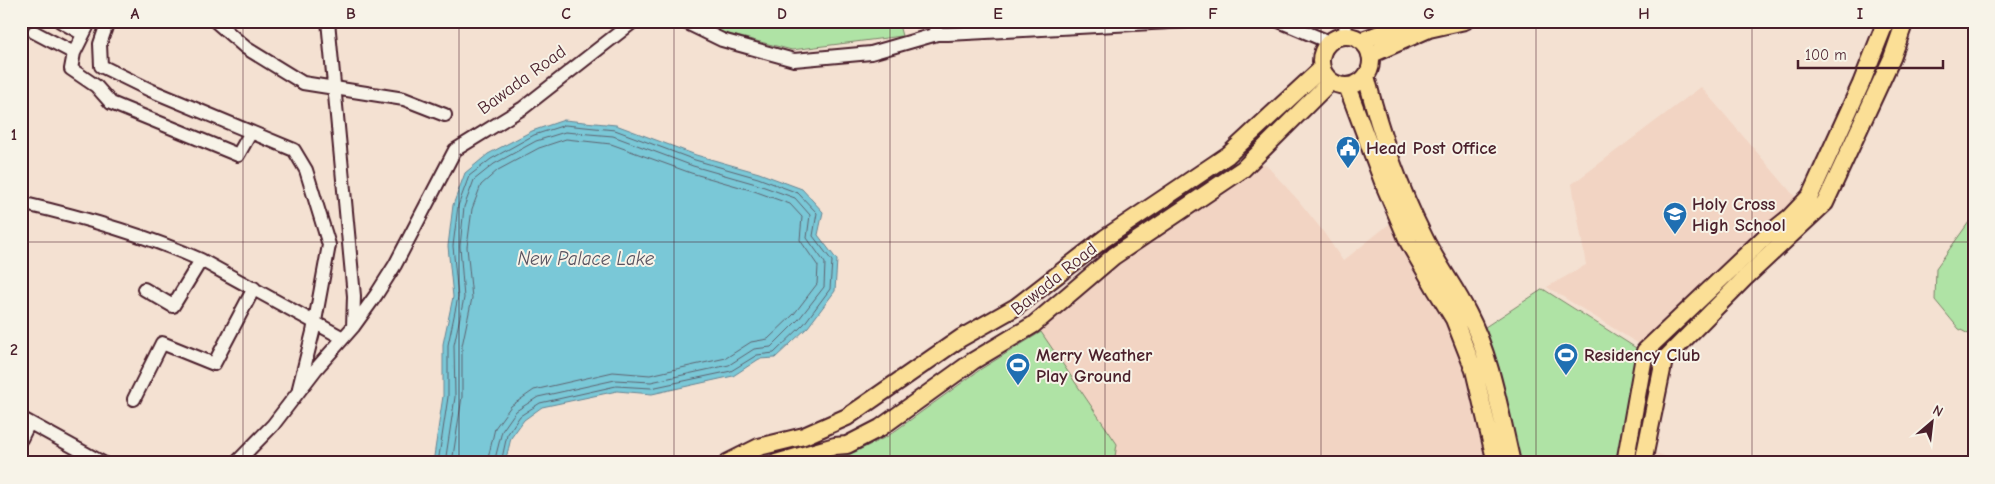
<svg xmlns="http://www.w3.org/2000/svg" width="1995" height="484" font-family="'Comic Neue',sans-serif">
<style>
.built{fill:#f2d4c3}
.green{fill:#afe3a5;stroke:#7c8168}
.water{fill:#7ac8d7;stroke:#678492}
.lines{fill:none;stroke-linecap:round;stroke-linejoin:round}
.shore{stroke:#5d6370;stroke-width:1}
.minor-casing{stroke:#4a1f2b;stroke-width:16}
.major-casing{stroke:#4a1f2b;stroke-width:20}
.minor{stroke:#f7f3e8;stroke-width:12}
.major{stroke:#fbdf96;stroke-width:16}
.grid{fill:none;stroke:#4a1f2b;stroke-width:1;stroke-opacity:0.55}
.labels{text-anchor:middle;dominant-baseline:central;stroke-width:4;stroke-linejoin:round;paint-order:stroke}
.street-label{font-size:18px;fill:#4a1f2b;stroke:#f7f3e8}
.poi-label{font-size:18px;font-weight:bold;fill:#4a1f2b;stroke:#f7f3e8;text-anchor:start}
.water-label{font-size:19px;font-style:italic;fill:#58525f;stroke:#f7f3e8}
.neatline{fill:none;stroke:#4a1f2b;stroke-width:2}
.grid-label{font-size:16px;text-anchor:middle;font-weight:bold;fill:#4a1f2b}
</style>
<rect width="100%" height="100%" fill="#f4e1d2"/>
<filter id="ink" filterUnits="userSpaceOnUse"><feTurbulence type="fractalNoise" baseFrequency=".02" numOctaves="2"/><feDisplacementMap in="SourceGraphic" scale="10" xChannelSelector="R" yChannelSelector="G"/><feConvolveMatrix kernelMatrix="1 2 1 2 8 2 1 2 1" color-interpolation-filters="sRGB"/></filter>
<g filter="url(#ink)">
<path class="built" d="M1701,87L1802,205L1647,349L1547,287L1586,265L1572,184Z
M1254,160L1267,166L1298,200L1322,230L1343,261L1398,217L1454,319L1496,463H1105L1109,437L1033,325Z
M1644,449L1684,463H1643Z"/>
<path class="green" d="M696,21H898L902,36L792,50L717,31Z
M1974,215V337L1959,329L1935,300L1936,268Z
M1543,289L1644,353L1626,463H1512L1476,333Z
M1041,332L1117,444L1114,463H823L822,456L855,452L888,436L981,369Z"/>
<path class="water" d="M564,120L616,125L696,155L759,173L802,189L823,212L818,235L837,260L835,291L808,327L775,358L759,359L733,376L652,394L617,391L542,407L524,420L511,438L505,463H433L443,396V344L453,297L448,246L453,205L465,173L488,154L532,131Z"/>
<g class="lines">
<path class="shore" d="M438,463L448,397V345L458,297L453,246L458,206L469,176L491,159L534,135L565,125L615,130L695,160L758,178L798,193L817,213L813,236L832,261L830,289L804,324L774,353L757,355L731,371L684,381L651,388L616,386L540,403L520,416L507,435L501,463
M445,463L455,397L454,345L464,298L460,246L464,207L474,180L494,164L536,141L565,132L613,136L693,166L756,184L795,198L810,215L807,238L825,263L824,287L799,319L771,347L754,349L729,365L683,375L651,382L615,380L538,397L516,411L502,431L494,463
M452,463L462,397V346L472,298L467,247L472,209L481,185L498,170L539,148L566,139L611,144L691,173L754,191L790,204L802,217L800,240L818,266L817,284L794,314L768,339L751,342L726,358L681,368L650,375L613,372L534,390L511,406L495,428L487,463"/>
<defs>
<path id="minor" d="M60,21L83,34
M90,21L74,53L71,69L96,86L111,103L238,155L251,132
M108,21L100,44L101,66L150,90L294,150L306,170L329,245L313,332L299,388
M215,21L246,48L303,83L404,99L445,115
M328,21L354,296L353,327
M683,21L722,40L794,60L871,53L937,34
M933,21L937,34H948L1188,21
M1279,21L1329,42
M1345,21L1346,36
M34,32L74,53
M21,203C82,217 144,234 201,260L343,338
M144,289L173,306L201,260
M134,399L162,343L214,364L254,288
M21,418L103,463
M21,439L29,423
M236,463L273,425L316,369L353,327L376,295L395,265L455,150L523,108L634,21"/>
<path id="major" d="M1321 61a25 25 0 1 1 50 0a25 25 0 1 1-50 0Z
M1360,41L1415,21
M1370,55L1429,29L1465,21
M1366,76C1380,132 1398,186 1424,237C1437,264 1455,287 1468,313C1492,359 1500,413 1512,463
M1347,86L1383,182L1409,243L1435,288L1454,319L1474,370L1496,463
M727,463L759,447L804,436L847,417L961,338L1016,307L1105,238L1228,155L1322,68
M776,463L835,446L847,445L880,428L973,361L1033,325L1114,256L1243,169L1331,81
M1625,463L1645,351L1765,237L1790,217L1810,196L1861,84L1886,21
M1643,463L1664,360L1745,278L1825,203L1892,58L1905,21"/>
</defs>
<use href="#minor" class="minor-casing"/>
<use href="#major" class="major-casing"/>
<use href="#minor" class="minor"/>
<use href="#major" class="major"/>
</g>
</g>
<path class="grid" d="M243,21V463M459,21V463M674,21V463M890,21V463M1105,21V463M1321,21V463M1536,21V463M1752,21V463M21,242H1974"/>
<defs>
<symbol id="civic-pin" viewBox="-11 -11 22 30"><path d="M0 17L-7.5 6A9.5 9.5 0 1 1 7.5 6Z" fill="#1f6fb2" stroke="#f7f3e8"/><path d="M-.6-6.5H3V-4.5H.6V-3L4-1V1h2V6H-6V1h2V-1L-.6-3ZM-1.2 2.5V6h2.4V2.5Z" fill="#fff"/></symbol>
<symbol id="school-pin" viewBox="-11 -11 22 30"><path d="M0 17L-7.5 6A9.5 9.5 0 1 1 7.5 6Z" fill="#1f6fb2" stroke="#f7f3e8"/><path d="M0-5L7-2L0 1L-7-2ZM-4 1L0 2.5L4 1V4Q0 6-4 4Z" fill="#fff"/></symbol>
<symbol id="stadium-pin" viewBox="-11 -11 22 30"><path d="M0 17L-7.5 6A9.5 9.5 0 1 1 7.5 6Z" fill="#1f6fb2" stroke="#f7f3e8"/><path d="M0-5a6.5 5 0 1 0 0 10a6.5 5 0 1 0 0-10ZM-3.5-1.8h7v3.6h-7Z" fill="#fff"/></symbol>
</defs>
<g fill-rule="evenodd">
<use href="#civic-pin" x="1334" y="134" width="28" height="38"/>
<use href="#school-pin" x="1661" y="200" width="28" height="38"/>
<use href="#stadium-pin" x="1552" y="341" width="28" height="38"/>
<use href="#stadium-pin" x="1004" y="351" width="28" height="38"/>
</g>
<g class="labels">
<g class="street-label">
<text transform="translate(522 80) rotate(-36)">Bawada Road</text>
<text transform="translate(1054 279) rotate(-39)">Bawada Road</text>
</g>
<g class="poi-label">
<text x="1366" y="148">Head Post Office</text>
<text x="1692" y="204">Holy Cross<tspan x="1692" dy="21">High School</tspan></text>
<text x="1036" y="355">Merry Weather<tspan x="1036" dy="21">Play Ground</tspan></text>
<text x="1584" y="355">Residency Club</text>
</g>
<g class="water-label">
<text x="586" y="259">New Palace Lake</text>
</g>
</g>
<rect width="1995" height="484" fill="none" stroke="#f7f3e8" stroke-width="55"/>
<g transform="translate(1932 422) rotate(28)" stroke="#f7f3e8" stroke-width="4" paint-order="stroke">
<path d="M0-4L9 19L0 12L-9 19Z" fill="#4a1f2b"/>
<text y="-8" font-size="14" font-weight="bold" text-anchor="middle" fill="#4a1f2b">N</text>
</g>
<path d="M1798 60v8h145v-8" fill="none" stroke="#4a1f2b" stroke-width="2.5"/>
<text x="1805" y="60" font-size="15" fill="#4a1f2b" stroke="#f7f3e8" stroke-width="4" paint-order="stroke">100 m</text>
<rect x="28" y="28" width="1940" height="428" class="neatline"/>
<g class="grid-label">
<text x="135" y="19">A</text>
<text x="351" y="19">B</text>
<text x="566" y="19">C</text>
<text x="782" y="19">D</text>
<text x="998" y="19">E</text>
<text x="1213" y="19">F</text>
<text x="1429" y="19">G</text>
<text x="1644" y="19">H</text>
<text x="1860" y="19">I</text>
<text x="14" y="140">1</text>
<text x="14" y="355">2</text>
</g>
</svg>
